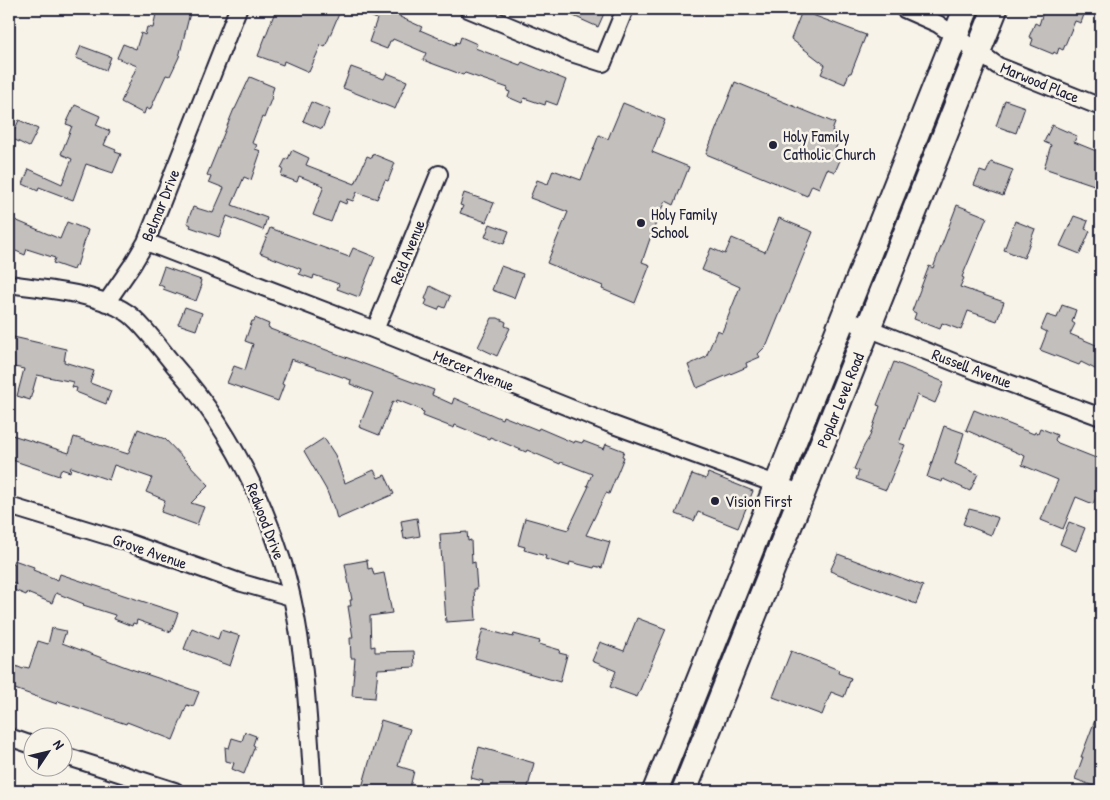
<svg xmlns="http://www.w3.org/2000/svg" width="1110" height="800" font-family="'Patrick Hand',sans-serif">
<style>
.building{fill:#c2bfbd;stroke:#22223b}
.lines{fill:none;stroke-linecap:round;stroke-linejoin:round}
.street-casing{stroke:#22223b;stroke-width:20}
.secondary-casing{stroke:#22223b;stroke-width:28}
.street{stroke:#f7f3e8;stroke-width:16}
.secondary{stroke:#f7f3e8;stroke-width:24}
.poi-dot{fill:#22223b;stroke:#f7f3e8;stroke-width:2}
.labels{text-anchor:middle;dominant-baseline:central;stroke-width:5;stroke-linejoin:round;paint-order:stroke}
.street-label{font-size:16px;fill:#22223b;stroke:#f7f3e8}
.poi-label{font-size:16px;fill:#22223b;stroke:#f7f3e8;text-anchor:start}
</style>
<rect width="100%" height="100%" fill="#f7f3e8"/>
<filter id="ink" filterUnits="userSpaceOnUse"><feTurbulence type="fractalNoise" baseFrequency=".02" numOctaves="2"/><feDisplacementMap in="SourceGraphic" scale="10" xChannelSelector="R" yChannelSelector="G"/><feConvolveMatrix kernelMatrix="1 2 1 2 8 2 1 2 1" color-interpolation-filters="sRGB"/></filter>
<g filter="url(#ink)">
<path class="building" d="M157,9H191L179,57L170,76L166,75L150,110L146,108L144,114L121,102L137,66L117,58L123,44L136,49L141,33L145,35L147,27L153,28Z
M276,9H341L325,47L321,45L309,72L284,61L283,65L258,56Z
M353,9H389L401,13L400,17L422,27L420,30L455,45L456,42L459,43L461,37L477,44L475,48L520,65L522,62L566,80L557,105L546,101L545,105L524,98L522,103L508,97L510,92L507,91L508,88L465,73L463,75L423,60L426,53L393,39L392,41H390L387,49L369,42L377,19Z
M558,9H606L598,27Z
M1044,9H1086L1081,23L1075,21L1063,50L1059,48L1057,54L1054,52L1053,54L1031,45L1033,39L1029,37L1035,23L1039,25Z
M802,11L866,35L851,73H849L845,84L821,74L825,65L791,39Z
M81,46L111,57L106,70L76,58Z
M351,67L384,79L387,73L407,81L395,109L343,88Z
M250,77L274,87L271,96L272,97L264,118L262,117L252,143L257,145L255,149L261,151L251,180L244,177L232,205L267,218L263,230L227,216L219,237L190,227L191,225L187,223L193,207L213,213L224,188L209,182L211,177L207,175L234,109H235Z
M735,82L835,123L832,131L841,135L833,155L841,158L835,172L827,169L819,188L812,185L807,196L706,154Z
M1005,100L1025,107L1016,133L996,126Z
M311,102L330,110L322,129L303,121Z
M623,103L665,120L652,152L689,167L674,205L666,201L653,230L642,262L650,265L635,303L602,289L603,286L547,263L568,212L530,198L537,180L548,184L553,170L581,180L599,135L608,139Z
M75,105L100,116L96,125L110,131L104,145L116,150L115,152L121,154L113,173L86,164L73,200L39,187L38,191L23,184L29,169L62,184L72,159L61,154L72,126L66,124Z
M19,120L38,129L29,147L11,138Z
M1052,125L1077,136L1074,142L1101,153V175L1097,186L1044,168L1051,145L1044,142Z
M292,150L309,158L306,165L355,184L367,156L372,158L373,154L395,163L388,181L385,180L377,199L357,192L353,201L347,199L346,204L339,201L331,222L313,215L324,186L299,176L297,182L281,176L283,169L281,168L286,158L288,159Z
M991,162L1013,170L1003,196L974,185L980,171L986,173Z
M464,193L494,203L486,222L460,213L463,206L460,205Z
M957,205L987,217L962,277L964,278L960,287L1004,302L997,321L968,311L961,330L942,323L940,329L914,319L916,313L912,311L929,266L933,268Z
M1074,216L1088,221L1085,229L1090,231L1080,254L1060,246Z
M779,218L813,232L767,345L758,354L760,357L746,363L747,367L697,388L688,365L706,357L717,330L722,332L740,287L702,270L711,248L725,254L732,238L765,252Z
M15,220L60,239L67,222L88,230L77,266L75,265L73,270L53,263L55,258L27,249L25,255L9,248V236Z
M1015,221L1035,229L1024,258L1004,250Z
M490,224L509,231L504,244L485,237Z
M270,228L349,257L353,248L375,257L359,297L337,289L339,284L314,275L313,279L299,274L301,269L260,253Z
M501,266L523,274L514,298L492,290Z
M164,267L201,280L200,284L202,285L196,301L163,289L164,287L158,284Z
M430,286L450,296L445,308L440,306L438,310L425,305L427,300L425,299Z
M1062,305L1076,310L1072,322L1075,324L1070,334L1101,347V372L1081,362L1079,365L1040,350L1047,332L1041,329L1047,315L1057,318Z
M185,307L202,313L196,330L178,324Z
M255,318L269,324L268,327L270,328V329L434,390L432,395L452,404L454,398L502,419L503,416L538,430L539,428L574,443L575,441L582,443L583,441L604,449L606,444L624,451L622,456L624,457L609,494L606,493L586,535L610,542L602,568L595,566L594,568L570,562L569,566L545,559L546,556L524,550L525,547L518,545L525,518L568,530L589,486H587L592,474L561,462L560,464L527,450L526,452L490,437L489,439L455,425L454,428L423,416L424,412L421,411L422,410L397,400L396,403L393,401L379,435L359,427L373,393L350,384L351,380L291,359L282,384L284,385L278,401L227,383L234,366L245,370L253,344L245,341L252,321H254Z
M492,318H498L506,322L505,326L510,328L497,356L478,347Z
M9,336L66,349L64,362L94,371L90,383L111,391L106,404L76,392L77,388L72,387L74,382L37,375L30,400L17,396L24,369L9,366Z
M894,362L944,382L935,403L917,395L899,443L905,445L886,490L856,479L859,471L854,469L864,446L870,436L880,406L877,405Z
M974,410L1034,434L1035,432L1038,433L1040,428L1057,435L1055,440L1058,443L1101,460V495L1098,494L1093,504L1076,497L1063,529L1041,520L1058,480L1022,465L1025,456L966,430Z
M944,426L964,433L955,464L978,474L970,491L943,479L942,482L927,477Z
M138,429L165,439L209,485L191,503L204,507L197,525L161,512L165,500L146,492L152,478L114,465L109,480L71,467L70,472L61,469L59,476L9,459V434L69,453L74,437L128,454Z
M324,438L335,455L345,483L374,470L378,478L385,475L394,494L337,519L335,511L326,489L304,451Z
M708,473L753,491L738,528L698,512L694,521L676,514L692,474L706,479Z
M969,509L981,512L998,518L991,535L963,524Z
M417,518L420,536L404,539L401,521Z
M1069,522L1085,528L1076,551L1060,544Z
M467,532L468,541L471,540L472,563L475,562L477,589H474L476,620L446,622L440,534Z
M838,554L923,586L916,604L830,571Z
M14,560L34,567L33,570L58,580L60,574L178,613L171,632L137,620L136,624L133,623L132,626L114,619L115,615L83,605L84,604L56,593L52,603L27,593L26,595L14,590L16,584L9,581V573Z
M367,560L368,569L372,568L374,575L384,573L392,613L370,616L371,647L375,646V652L414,651L415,667L378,669L375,698L352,696L355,658H351L350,638H353L348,606H351L350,600H352L345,564Z
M637,618L666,629L637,697L610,687L616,671L592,661L600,642L624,651Z
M52,628L66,631L62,643L134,670L199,692L193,707L187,705L173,740L127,722L126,724L58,701L57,704L12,688L13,685L9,684V671L11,664L23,669L24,667L29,668L38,641L48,644Z
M192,628L218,639L221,630L240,636L230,666L184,649Z
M483,629L513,637L514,634L540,641L539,644L560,650L559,653L567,655L560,682L475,658Z
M791,651L839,670L838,673L851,678L844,697L831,692L822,715L773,697Z
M1100,707H1101V789L1075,779L1083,757H1081Z
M381,720L410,729L398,766L414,771L409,791H361Z
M245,732L256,736L253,745L255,746L244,774L232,769L234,763L226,761L225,747L229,748L232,738L242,741Z
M479,747L534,763L527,791H480L483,781L471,778Z"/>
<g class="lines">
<defs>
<path id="street" d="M468,9L553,44L565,51L603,63L625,9
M904,9L938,24L998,66L1101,107
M146,242L375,330L608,423L803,494
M9,284C43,289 97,293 126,312C140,320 163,352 174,365C225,423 260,489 283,563C305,636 308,715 313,791
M106,303L133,264L146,242L238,9
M843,318L976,371L1101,417
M375,330L439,174
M9,506L124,541L242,583L291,597
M9,737L32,745
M62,755L175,791"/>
<path id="secondary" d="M655,791L966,9
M684,791L995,9"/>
</defs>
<use href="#street" class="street-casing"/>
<use href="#secondary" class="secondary-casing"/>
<use href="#street" class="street"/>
<use href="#secondary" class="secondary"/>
</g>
</g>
<g class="poi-dot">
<circle cx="773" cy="145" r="5"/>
<circle cx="641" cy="223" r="5"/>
<circle cx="715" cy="501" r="5"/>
</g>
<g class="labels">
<g class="street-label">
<text transform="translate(1040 82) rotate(22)">Marwood Place</text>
<text transform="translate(160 205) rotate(-68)">Belmar Drive</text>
<text transform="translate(407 252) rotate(-68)">Reid Avenue</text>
<text transform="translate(972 368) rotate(21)">Russell Avenue</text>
<text transform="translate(474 370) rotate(22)">Mercer Avenue</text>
<text transform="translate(840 400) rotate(-68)">Poplar Level Road</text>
<text transform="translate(266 521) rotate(69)">Redwood Drive</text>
<text transform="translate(150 551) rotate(19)">Grove Avenue</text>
</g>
<g class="poi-label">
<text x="783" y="136">Holy Family<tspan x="783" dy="18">Catholic Church</tspan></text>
<text x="651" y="214">Holy Family<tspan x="651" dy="18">School</tspan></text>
<text x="725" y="501">Vision First</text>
</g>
</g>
<rect width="1110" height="800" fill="none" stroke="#f7f3e8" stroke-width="30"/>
<rect x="15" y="15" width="1080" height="770" fill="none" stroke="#22223b" stroke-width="2" filter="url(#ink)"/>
<g transform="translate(48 752) rotate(55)"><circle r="24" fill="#f7f3e8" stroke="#a29fa3"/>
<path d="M0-4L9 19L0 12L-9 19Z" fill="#22223b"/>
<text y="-8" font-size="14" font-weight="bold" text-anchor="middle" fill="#22223b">N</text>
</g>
</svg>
